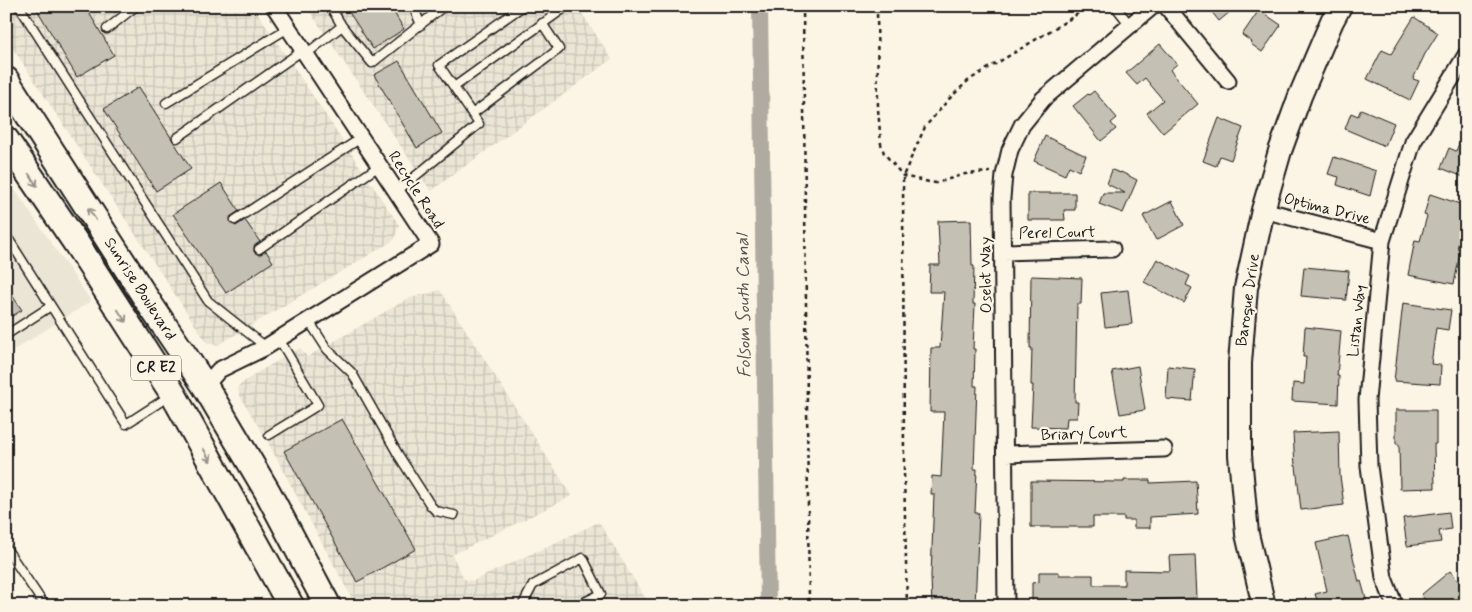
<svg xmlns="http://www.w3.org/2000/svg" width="1472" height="612" font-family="Mynerve,sans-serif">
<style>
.built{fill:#ebe5d6}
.industrial{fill:url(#industrial-grid)}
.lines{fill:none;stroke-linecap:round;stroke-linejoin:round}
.canal{stroke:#b0aba1;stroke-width:16}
.building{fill:#c4c0b3;stroke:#1c1c1c}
.lane-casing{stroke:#1c1c1c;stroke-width:11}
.street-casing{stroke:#1c1c1c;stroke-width:19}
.secondary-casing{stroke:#1c1c1c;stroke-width:26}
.primary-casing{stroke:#1c1c1c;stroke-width:29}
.path{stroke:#1c1c1c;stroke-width:2.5;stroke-dasharray:4 4;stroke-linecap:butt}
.lane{stroke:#fcf5e5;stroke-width:8}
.street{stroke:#fcf5e5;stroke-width:15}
.secondary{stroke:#fcf5e5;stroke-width:22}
.primary{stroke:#fcf5e5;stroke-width:25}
.oneway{stroke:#97938b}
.labels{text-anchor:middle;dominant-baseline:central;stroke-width:4.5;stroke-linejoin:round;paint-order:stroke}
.shield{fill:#fcf5e5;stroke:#5f5d58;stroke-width:1}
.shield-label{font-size:15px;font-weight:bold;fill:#1c1c1c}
.street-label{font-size:16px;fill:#1c1c1c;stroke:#fcf5e5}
.water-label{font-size:18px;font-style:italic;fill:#575551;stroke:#fcf5e5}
</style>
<defs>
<pattern id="industrial-grid" width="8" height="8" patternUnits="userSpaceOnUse" patternTransform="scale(1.25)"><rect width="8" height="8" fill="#ebe5d6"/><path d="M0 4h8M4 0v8" fill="none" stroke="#c9c4b7"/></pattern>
</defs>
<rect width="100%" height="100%" fill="#fcf5e5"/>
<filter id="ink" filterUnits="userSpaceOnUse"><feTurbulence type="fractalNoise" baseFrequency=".02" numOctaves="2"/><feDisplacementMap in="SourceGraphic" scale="10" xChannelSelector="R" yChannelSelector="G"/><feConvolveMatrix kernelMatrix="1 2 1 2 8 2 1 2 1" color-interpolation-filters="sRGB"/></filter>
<g filter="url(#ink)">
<path class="built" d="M6,177L91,301L6,355Z"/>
<path class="industrial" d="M6,6H253L399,225L394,240L218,345L207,343L6,38Z
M306,6H577L612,59L431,191Z
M440,290L572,496L452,555L464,579L473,581L599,522L650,606H356L265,437L239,395L238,386L258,372L300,348L307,357L407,299Z"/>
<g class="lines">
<path class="canal" d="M760,6L768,606"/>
</g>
<path class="building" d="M35,6H85L114,55L77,77Z
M345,6H390L404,29L373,49Z
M1207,6H1237L1219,21Z
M1259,10L1281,25L1262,52L1251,44L1252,42L1242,35Z
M1414,17L1438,33L1425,54L1413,79L1419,81L1410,100L1367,79L1382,50L1391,54Z
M1160,44L1177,64L1170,70L1198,104L1163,133L1147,113L1163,100L1145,78L1137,85L1126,73Z
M399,61L442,133L417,148L374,75Z
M139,87L191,169L156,191L104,109Z
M1094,91L1117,118L1111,123L1116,129L1101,141L1073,106L1088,94L1089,95Z
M1361,109L1394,123L1385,146L1345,129L1351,113L1358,116Z
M1219,118L1243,128L1231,160L1220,156L1216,166L1203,161Z
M1465,129H1466V178L1441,168L1449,148L1456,151Z
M1045,136L1086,156L1079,171L1069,166L1065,175L1034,161Z
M1334,157L1376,171L1370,196L1337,185L1339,177L1328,174Z
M1112,170L1121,173V172L1137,180L1123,213L1099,204L1103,193H1125L1107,184Z
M221,183L239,211L230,217L231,223L236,226L245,220L260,242L254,246V252L259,255L266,251L273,262L226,293L173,214Z
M1028,193H1075V210H1064L1065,220H1028Z
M1430,194L1466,206V219L1457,248L1461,249L1454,284L1408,275L1415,240L1420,241L1427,216L1424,215Z
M1172,201L1184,225L1156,240L1143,216Z
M971,220L972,266H974L973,304H975L973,349H975L974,386H977L974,469H977L975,513H979L975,606H932L931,576L934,494H931L932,476L941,477L944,412H930L931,348H940L944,292H929L930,265H940L938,221Z
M1157,259L1190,276L1186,285L1192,288L1184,303L1144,282Z
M1304,267L1349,271L1346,300L1301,296Z
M1031,276L1082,278L1081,304H1077L1075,402H1078L1077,418H1067L1066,428L1031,427L1033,385H1031L1032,348H1030Z
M6,286L22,310L6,320Z
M1128,290L1132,324L1105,327L1101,293Z
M1403,303L1451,310L1448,330L1436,328L1433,350L1431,364L1441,365L1440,384L1394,381Z
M1305,327L1341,331L1337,376H1339L1338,404L1292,401L1293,383L1304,384L1306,357H1303Z
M1138,366L1145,410L1120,414L1112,371Z
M1168,366L1195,369L1192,401L1166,399Z
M1396,410H1436V444H1434L1435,488L1400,489L1399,444H1396Z
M342,419L416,549L357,582L284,451Z
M1339,431L1340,476L1344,505L1301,510L1296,466H1295L1293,433Z
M1124,480H1150V483L1196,481L1198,514L1150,517V528H1134V520H1124V517H1093V527H1031V481L1124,482Z
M1449,512L1451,529L1439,531L1441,542L1407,546L1403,518Z
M1348,536L1359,582L1361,581L1368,606H1319L1315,594L1327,591L1316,543Z
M1195,555L1197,598L1151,600V606H1032V583L1039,582V572H1059V575H1093V585H1124V570L1170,571L1169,556Z
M1450,571L1466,590V606H1431L1421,595Z"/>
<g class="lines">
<defs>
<path id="lane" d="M19,6L208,301L266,347
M330,6L342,26
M413,6L421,25
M1115,6L1130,25
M107,29L136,6
M306,54L342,26L372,63L444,6
M454,87L563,9L560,6
M166,103L288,28
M472,114L559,49L542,23
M177,138L303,50
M396,192L479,124L439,65L523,6
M235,220L361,138
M6,235L126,424L171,395
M259,249L379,166
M309,321L327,349L352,373L399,456L431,506L436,511L454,515
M6,335L51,306
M269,435L318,405L279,339
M6,548L45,606
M522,606L533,585L583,558L601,594L576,606"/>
<path id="street" d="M1166,6L1228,81
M1263,210L1382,241
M1003,252L1112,249
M205,386L219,370L266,347L431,244L274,6
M1005,454L1164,449
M1006,606L1002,198L1004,175L1010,150L1022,125L1043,99L1153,6
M1395,606L1384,578L1369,466L1367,400L1382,241L1413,142L1466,55"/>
<path id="secondary" d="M1264,606L1247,534L1240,455V363L1246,288L1263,210L1280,151L1300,96L1332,21L1340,6"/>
<path id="primary" d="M6,80L151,306L205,386L267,491L328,606
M6,140L76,243L173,394L291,606"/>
</defs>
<use href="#lane" class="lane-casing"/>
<use href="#street" class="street-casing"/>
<use href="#secondary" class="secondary-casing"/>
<use href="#primary" class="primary-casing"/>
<path class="path" d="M803,6L809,606
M877,6L878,109L881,144L884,153L903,176L929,182L936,183L965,174L990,172
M907,606L904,472L903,176L925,127L949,99L969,80L1073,17L1087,6"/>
<use href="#lane" class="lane"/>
<use href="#street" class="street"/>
<use href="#secondary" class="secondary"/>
<use href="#primary" class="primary"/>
</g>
<defs><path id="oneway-shaft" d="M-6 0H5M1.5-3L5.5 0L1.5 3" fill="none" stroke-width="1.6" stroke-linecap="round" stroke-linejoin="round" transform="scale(1.25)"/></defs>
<g class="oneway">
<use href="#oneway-shaft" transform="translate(33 180) rotate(56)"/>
<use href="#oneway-shaft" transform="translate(92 214) rotate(-123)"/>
<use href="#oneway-shaft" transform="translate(122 316) rotate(57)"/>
<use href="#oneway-shaft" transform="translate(207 455) rotate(61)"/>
</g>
</g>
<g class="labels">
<rect class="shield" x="131" y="355.5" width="50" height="25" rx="4"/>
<g class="shield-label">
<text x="156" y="368">CR E2</text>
</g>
<g class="street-label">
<text transform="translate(416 190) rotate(57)">Recycle Road</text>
<text transform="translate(1327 209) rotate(14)">Optima Drive</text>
<text transform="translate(1057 233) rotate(-1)">Perel Court</text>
<text transform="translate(986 275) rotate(-91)">Oselot Way</text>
<text transform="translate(140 289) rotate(57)">Sunrise Boulevard</text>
<text transform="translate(1248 300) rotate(-82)">Baroque Drive</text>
<text transform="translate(1357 321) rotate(-84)">Listan Way</text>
<text transform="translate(1084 434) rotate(-2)">Briary Court</text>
</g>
<g class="water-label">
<text transform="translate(744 306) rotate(-91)">Folsom South Canal</text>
</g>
</g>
<rect width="1472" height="612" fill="none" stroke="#fcf5e5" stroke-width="25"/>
<rect x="12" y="12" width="1447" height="587" fill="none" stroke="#1c1c1c" stroke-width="2" filter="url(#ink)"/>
</svg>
